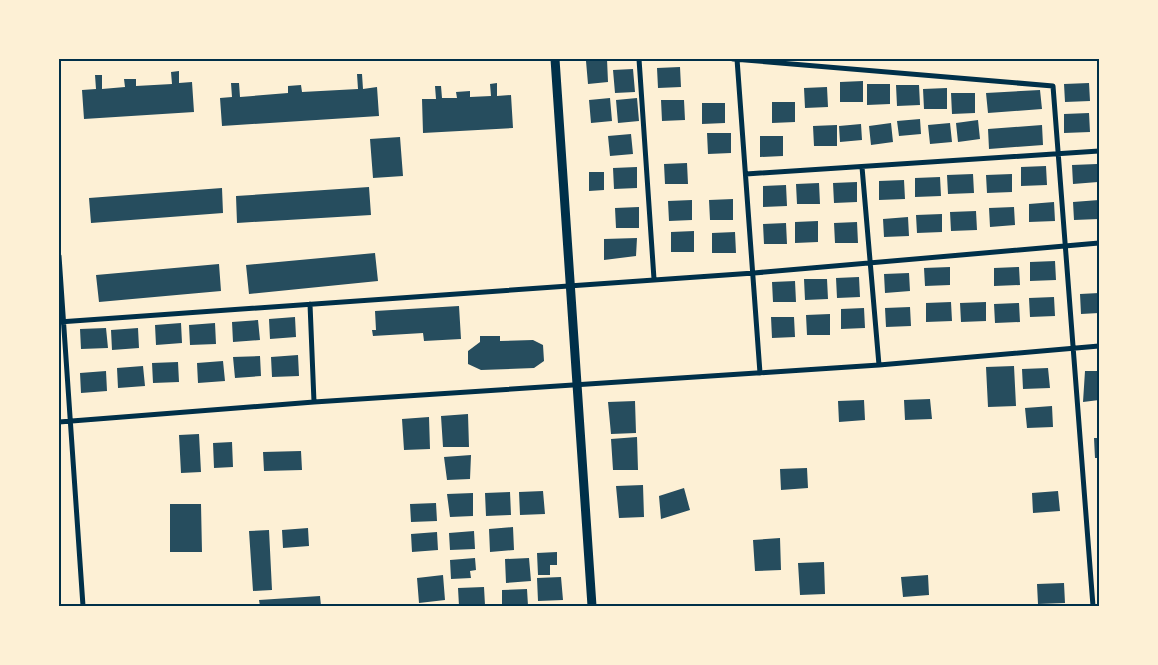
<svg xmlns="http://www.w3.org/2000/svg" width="1158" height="665" font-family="Karla,sans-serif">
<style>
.building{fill:#264d5e}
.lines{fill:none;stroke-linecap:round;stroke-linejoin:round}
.minor{stroke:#003049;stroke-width:5}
.tertiary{stroke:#003049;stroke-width:9}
.neatline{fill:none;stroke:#003049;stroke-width:2}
</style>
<rect width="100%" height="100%" fill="#fdf0d5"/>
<path class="building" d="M607,59L608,82L588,84L586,61Z
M680,67L681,87L658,88L657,68Z
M633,69L635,92L615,93L613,70Z
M179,71V83L192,82L194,112L84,119L82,90L96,89L95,75H102V89L125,87L124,79H136V86L172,84L171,72Z
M357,74H362L363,89L377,87L379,116L222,126L220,98L232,97L231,83H239L240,97L288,93V86L301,85L302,92L358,89Z
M863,81V102H840V82Z
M497,83V96L511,95L513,128L423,133L422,99H436L435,86H441L442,98H457L456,92L470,91V97L491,96L490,84Z
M1089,83L1090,101L1065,102L1064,84Z
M867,84H890V104L867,105Z
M896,85H919L920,105L897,106Z
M827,87L828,107L805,108L804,88Z
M947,88V109H924L923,89Z
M1040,90L1042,109L988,113L986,93Z
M951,93H975V113L952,114Z
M610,98L612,121L591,123L589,100Z
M637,98L639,121L618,123L616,100Z
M661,100H684L685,120L662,121Z
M772,102H795V122L772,123Z
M702,103H725V123L702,124Z
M1089,113L1090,132L1064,133V114Z
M920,119L921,134L899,136L897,121Z
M978,120L980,139L958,142L956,123Z
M891,123L893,142L871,145L869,126Z
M950,123L952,142L930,144L928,125Z
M861,124L862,140L840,142L839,126Z
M837,125V146H814L813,126Z
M1042,125L1043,145L989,149L988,129Z
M707,133H731V153L708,154Z
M631,134L633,154L610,156L608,136Z
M760,136H783V156L760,157Z
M400,137L403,176L373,178L370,139Z
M687,163L688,184H665L664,164Z
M1097,164L1098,182L1073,184L1072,165Z
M1046,166L1047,185L1021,186V167Z
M637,167V188L614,189L613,168Z
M589,172H604V190L589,191Z
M973,174L974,193L948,194L947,175Z
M1012,174V192L987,193L986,175Z
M940,177L941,196L915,197V178Z
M904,180L905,199L879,200V181Z
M857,182V202L834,203L833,183Z
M819,183L820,204H797L796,184Z
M786,185L787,206L763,207V186Z
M369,187L371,215L237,223L236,196Z
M222,188L223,213L91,223L89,198Z
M733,199V220H710L709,200Z
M692,200V220L669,221L668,201Z
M1099,200V219L1074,220L1073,202Z
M1054,202L1055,221L1029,222V204Z
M639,207V228H616L615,208Z
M1014,207L1015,225L990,227L989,208Z
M976,211L977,230L951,231L950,212Z
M942,214V232L917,233L916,215Z
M908,217L909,236L884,237L883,219Z
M818,221V242L795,243V222Z
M857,222L858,243H835L834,223Z
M786,223L787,244H764L763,224Z
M694,231V252H671V232Z
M735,232L736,253H712V233Z
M637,238L636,256L604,260V239Z
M375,253L378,281L249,294L246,265Z
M1055,261L1056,280L1030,281V262Z
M219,264L221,291L99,302L96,275Z
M950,267V285L925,286L924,268Z
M1019,267L1020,285L994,286V268Z
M909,273L910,291L885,293L884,274Z
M859,277L860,297L837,298L836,278Z
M804,279H827L828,299L805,300Z
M795,281L796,302H773L772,282Z
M1099,293V313L1081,314L1080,294Z
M1054,297L1055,316L1030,317L1029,298Z
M951,302L952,321L926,322V303Z
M986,302V321L961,322L960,303Z
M1019,303L1020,322L995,323L994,304Z
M459,306L461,339L424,341L423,333L373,336L372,330H376L375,311Z
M910,307L911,326L886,327L885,308Z
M864,308L865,328L841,329V309Z
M830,314V335H807L806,315Z
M295,317L296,337L270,339L269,319Z
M771,317H794L795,337L772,338Z
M258,320L260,340L233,342L232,322Z
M181,323L182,343L156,345L155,325Z
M215,323L216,344L190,345L189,325Z
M106,328L108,348L81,349L80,329Z
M138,328L139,348L112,350L111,330Z
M480,336H500V341L533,340L543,345L544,361L534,368L481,370L468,364V351L480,342Z
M298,355L299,376L272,377L271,357Z
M260,356L261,376L235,378L233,357Z
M223,361L225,381L198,383L197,363Z
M178,362L179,382L153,383L152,363Z
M143,366L145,386L118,388L117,368Z
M1014,366L1016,406L988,407L986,367Z
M1048,368L1050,388L1023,389L1022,369Z
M106,371L107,391L81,393L80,373Z
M1085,371H1099V400L1083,402Z
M930,399L932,419L905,420L904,400Z
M864,400L865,420L839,422L838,401Z
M635,401L636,433L611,434L608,402Z
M1052,406L1053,427L1027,428L1025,408Z
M468,414L469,447H443L441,416Z
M429,417L430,449L404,450L402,419Z
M199,434L201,472L181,473L179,435Z
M637,437L638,470H613L611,439Z
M1094,438H1099V458H1095Z
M232,442L233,467L214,468L213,443Z
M301,451L302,470L264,471L263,452Z
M471,455L470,479L447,480L444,457Z
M807,468L808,488L781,490L780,469Z
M643,485L644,517L619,518L616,486Z
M684,488L690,510L661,519L659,496Z
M543,491L545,514L520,515L519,492Z
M1058,491L1060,511L1033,513L1032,493Z
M510,492L511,515L486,516L485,493Z
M473,493V516L450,517L447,494Z
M436,503L437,521L411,522L410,504Z
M170,504H201L202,552H170Z
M513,527L514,550L490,552L489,529Z
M308,528L309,546L283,548L282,530Z
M269,530L272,590L253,591L249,531Z
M474,531L475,549L450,550L449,533Z
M437,532L438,550L412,552L411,534Z
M780,538L781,570L755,571L753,540Z
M557,552V565H550V575H538L537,553Z
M475,558L476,570L470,571L471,578L451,579L450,560Z
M529,558L531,581L506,583L505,559Z
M824,562L825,594L800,595L798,563Z
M443,575L445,600L419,603L417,578Z
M928,575L929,595L903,597L901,577Z
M561,577L563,600L538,601L537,578Z
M1064,583L1065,603L1038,604L1037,584Z
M484,587L485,605L459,606L458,588Z
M527,589L528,606H502V590Z
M320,596L321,606H260L259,600Z"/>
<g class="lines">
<path class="minor" d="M639,59L654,279
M733,59L1053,86L1093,606
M737,59L760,373
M862,167L879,365
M746,174L1099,151
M59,256L83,606
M310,304L314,402
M59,322L754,273L1099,243
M59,422L314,402L879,365L1099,346"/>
<path class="tertiary" d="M555,59L592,606"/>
</g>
<rect width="1158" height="665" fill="none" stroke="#fdf0d5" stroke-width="120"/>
<rect x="60" y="60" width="1038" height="545" class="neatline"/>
</svg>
